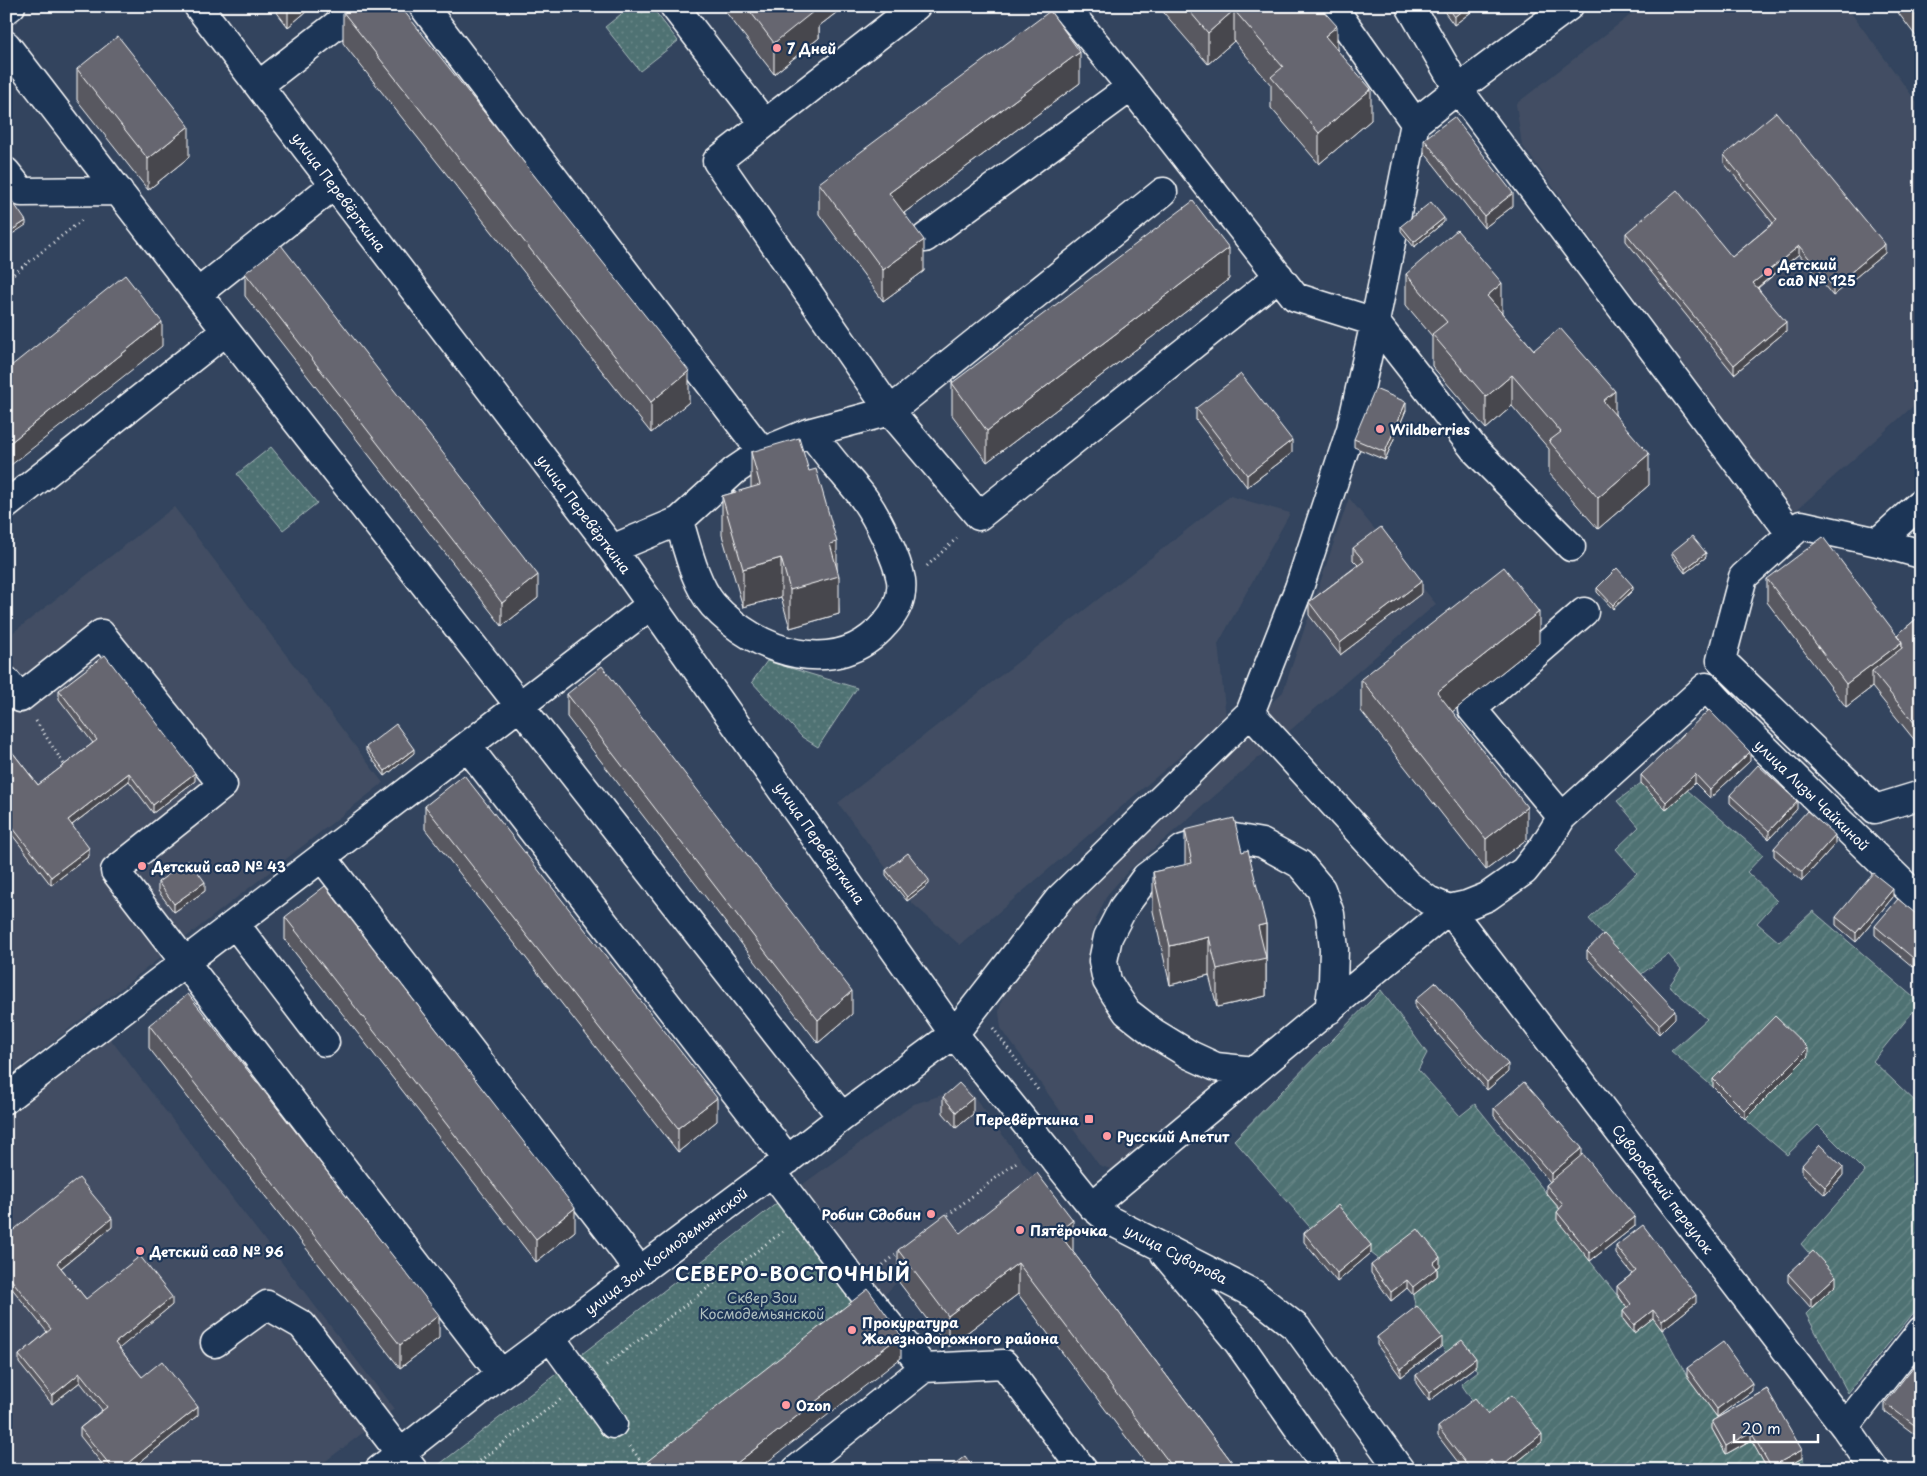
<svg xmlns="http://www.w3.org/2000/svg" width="1927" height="1476" font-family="'Playpen Sans',sans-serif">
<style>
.built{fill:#424e63}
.grass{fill:url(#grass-dots);stroke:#a7b8b9}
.garden{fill:url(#garden-furrows);stroke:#a7b8b9}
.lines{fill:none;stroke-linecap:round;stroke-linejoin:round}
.minor-casing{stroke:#fff;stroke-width:31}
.path{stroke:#fff;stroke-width:3;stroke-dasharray:1 4;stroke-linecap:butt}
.minor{stroke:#1d3557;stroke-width:28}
.wall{fill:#585860;stroke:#fff}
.shaded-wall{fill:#47474e;stroke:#fff}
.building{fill:#666670;stroke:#fff}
.poi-dot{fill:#ff9aa2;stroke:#1d3557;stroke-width:2}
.labels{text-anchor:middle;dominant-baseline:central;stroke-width:4.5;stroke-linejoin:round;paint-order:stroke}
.poi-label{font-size:14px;font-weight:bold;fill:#fff;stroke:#1d3557;text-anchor:start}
.street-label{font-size:14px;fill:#fff;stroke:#1d3557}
.park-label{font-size:14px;fill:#b0c0c0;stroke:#1d3557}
.district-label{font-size:19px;font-weight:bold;letter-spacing:1px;fill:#fff;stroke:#1d3557}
</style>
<defs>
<pattern id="grass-dots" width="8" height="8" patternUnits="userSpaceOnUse" patternTransform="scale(1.25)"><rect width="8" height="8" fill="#4f7273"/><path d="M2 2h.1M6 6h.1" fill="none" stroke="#698788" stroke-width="1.8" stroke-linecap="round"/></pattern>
<pattern id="garden-furrows" width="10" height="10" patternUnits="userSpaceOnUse" patternTransform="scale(1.25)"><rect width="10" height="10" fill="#4f7273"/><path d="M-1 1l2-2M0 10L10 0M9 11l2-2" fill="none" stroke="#698788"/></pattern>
</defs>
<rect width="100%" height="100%" fill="#33445e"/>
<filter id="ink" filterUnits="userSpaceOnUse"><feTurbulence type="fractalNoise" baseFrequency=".02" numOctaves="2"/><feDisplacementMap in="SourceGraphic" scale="10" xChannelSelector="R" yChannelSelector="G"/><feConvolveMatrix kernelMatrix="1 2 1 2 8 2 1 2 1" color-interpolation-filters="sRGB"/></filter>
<g filter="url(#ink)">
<path class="built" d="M1642,6H1846L1921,108V399L1793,513L1522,145L1516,104Z
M1230,496L1290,513L1218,644L1226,717L960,945L912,903L838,803Z
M1349,498L1436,604L1129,870L1107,895L1092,929L1093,967L1155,1049L1216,1083L1113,1170L1099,1165L1001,1028L999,1012L1003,995L1033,950L1070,900L1204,767L1283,692Z
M174,507L383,783L9,1076L6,1072V638Z
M108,1036L394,1409L314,1470H17L6,1456V1115Z
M967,1087L1048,1196L898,1281L868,1312L781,1200L914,1104Z"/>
<path class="grass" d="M631,6H651L678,41L640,71L605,27Z
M271,447L317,503L283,530L237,474Z
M767,661L857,688L818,747L802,737L752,682Z
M781,1200L868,1312L665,1470H432Z"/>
<path class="garden" d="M1641,783L1667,810L1687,790L1763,855L1747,872L1777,901L1757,923L1779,942L1813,911L1920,1003L1873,1061L1921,1107V1228L1914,1237L1921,1243V1304L1848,1393L1806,1314L1836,1284L1801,1244L1865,1172L1818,1125L1787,1155L1745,1119L1807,1056L1776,1022L1713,1087L1671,1051L1707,1019L1669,986L1681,969L1668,954L1639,976L1589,919L1637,873L1616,849L1639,827L1617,801Z
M1381,990L1427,1053L1418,1070L1460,1116L1475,1104L1563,1214L1590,1261L1631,1313L1623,1319L1633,1333L1653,1318L1662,1330L1687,1376L1717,1417L1712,1429L1726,1454L1751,1440L1768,1470H1506L1488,1423L1461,1384L1478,1371L1462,1349L1448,1357L1442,1346L1417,1314L1413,1295L1437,1276L1384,1263L1371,1253L1315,1233L1234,1140Z
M1802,1458L1809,1470H1781Z"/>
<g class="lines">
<defs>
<path id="minor" d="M198,6L612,549L954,1034L1092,1206L1109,1220L1254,1294L1297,1328L1400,1470
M423,6L762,452
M674,6L764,123
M1410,6L1458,89L1791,534
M6,10L11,6
M6,45L226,331L842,1117
M259,85L361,6
M1131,87L1295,297L1375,322L1475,450L1571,547
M1415,123L1458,89L1569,6
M6,172L22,192L119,191
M1163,192L890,411L979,516L1279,276
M925,238L1131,87L1064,6
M198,293L334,185
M1921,503L1878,542L1921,554
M6,505L226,331
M679,521C687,547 695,584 713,605C757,653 837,680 885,624C896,612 903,597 901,580C897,558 878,519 865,500C859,491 851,483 844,474C832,461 822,447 811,433
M1878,542L1801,525L1743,577L1721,660L1875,809L1921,795
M612,549L679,521L734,471L762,452L808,433L890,411L717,161L916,6
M6,681L20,698L101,634L223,785L115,871L501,1374
M1250,713L1407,884L1428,900L1449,909L1845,1427L1875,1470
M467,746L788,1160
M1562,817L1472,709L1584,612
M322,857L640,1271
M235,924L325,1042
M1254,1071L1216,1067L1190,1055L1154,1033L1127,1012L1115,994L1107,981L1103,961L1108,937L1123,908L1146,877L1183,849L1223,836L1262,843L1300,864L1321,889L1330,914L1334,949L1333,981L1329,1010
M6,1099L651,605
M772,1172L857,1285L924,1368L1004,1364L1083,1470
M1092,1206L1449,909L1467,905L1487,897L1524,871L1544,846L1562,817L1706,687L1743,727L1921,901
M1165,1254L1238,1342L1328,1470
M551,1338L613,1424
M215,1343L267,1305L302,1325L413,1470
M1845,1427L1921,1331
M379,1470L501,1374L772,1172L842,1117L954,1034L1059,899L1250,713L1299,588L1351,429L1375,322L1415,123L1332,6
M796,1470L924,1368"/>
</defs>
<use href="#minor" class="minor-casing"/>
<path class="path" d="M6,280L82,220
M927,566L959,536
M36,721L65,766
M993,1028L1038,1090
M944,1218L1019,1160
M879,1268L900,1252
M606,1365L782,1232
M630,1446L647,1470
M468,1470L561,1399"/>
<use href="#minor" class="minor"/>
</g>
<path class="wall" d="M272,6H313L288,27Z
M721,6H845L819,26V38L774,74Z
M1158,6H1319L1337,50L1371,120L1319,164L1271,108V85L1234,41L1208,64Z
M1440,6H1479L1454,25Z
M1893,6H1921V43Z
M343,12L689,402L651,433L343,43Z
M77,69L189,157L148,190L77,100Z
M1080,83L904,213L924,271L883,301L819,214V183Z
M1424,139L1513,206L1484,228L1424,152Z
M1724,155L1885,253L1833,296L1799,254L1758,288L1786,331L1734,374L1626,241V233L1732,257L1773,223L1724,163Z
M1444,222L1414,247L1401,231V226Z
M245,273L538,598L502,626L245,296Z
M1406,274L1502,313L1534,350L1615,414L1649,485L1598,529L1549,473V449L1512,406L1486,429L1432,366V336L1406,305Z
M1229,279L987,462L952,415V383Z
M1196,408L1292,453L1247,487L1196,420Z
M1406,410L1385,460L1354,447V439Z
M751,452L837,569L839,614L790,628L781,597L743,607L722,535V496L751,488Z
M1353,548L1422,593L1340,655L1309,615V602L1358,565L1353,560Z
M1672,552L1706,557L1685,573L1672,556Z
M1767,579L1897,635L1921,615V746L1920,747L1872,687L1846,707L1767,602Z
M1597,588L1633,590L1613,609L1597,592Z
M1539,643L1452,712L1527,839L1486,870L1361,711V679Z
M59,690L195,781L153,813L129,781L72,825L89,856L51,885L6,827V744L38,785L93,743L59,699Z
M567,694L852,1014L818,1043L567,717Z
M366,747L414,753L385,776L366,751Z
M1750,761L1710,798L1695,783L1666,810L1641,783V775Z
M1730,795L1797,809L1769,839L1730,803Z
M425,806L717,1121L678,1152L425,829Z
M1185,830L1242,852L1266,924V996L1217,1007L1209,975L1170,985L1153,911V872L1185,865Z
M1835,844L1802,881L1774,856V848Z
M886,870L929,884L907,901L886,875Z
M158,882L205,891L174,912L158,891Z
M1893,897L1856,942L1836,925V917Z
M285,917L575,1231L536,1262L285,940Z
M1921,918V958L1913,967L1875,935V926Z
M1587,950L1675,1018L1659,1034L1587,958Z
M1415,1000L1508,1072L1487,1090L1415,1008Z
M149,1025L439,1338L400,1368L149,1048Z
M1808,1056L1745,1119L1713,1087V1079Z
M943,1097L973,1114L956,1128L943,1113Z
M1494,1108L1582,1156L1635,1226L1590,1261L1557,1220V1212L1560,1209L1546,1193V1185L1550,1182L1494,1116Z
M1802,1165L1843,1175L1825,1195L1802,1174Z
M112,1227L61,1268L86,1299L172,1305L119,1348L142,1377L198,1415L130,1470H107L80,1436V1428L102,1410L80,1382L52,1404L19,1363V1355L47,1332L6,1281V1236Z
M960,1233L1073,1252L1238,1470H1151L1018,1294L948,1347L898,1281V1250Z
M1304,1233L1371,1253L1337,1282L1304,1242Z
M1616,1246L1696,1303L1662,1330L1653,1318L1634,1333L1623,1319V1311L1627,1308L1617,1294V1286L1632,1274L1616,1254Z
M1371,1265L1440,1266L1437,1268V1276L1413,1295L1407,1288L1391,1301L1371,1273Z
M1788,1274L1836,1285L1811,1308L1788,1282Z
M1377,1337L1442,1346L1401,1377L1377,1345Z
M1921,1365L1917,1436L1885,1412V1403Z
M1476,1366L1429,1401L1416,1383V1375Z
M1687,1368L1752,1391L1717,1417L1687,1376Z
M1767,1389L1802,1458L1781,1470H1768L1751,1440L1726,1454L1712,1429V1421Z
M1488,1414L1542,1442L1507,1470H1492L1491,1468L1489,1470H1464L1438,1436V1427Z"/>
<path class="shaded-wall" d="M288,6H313L288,27Z
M814,6H845L819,26V38L774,74V43Z
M1468,6H1479L1454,25V17Z
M1234,10V41L1208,64V33Z
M1337,26V58L1325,36Z
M1080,52V83L889,224V193Z
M1371,89V120L1319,164V133Z
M189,126V157L148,190V159Z
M1513,193V206L1484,228V216Z
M1444,218V222L1414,247V242Z
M26,221V225L6,238V234Z
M924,240V271L883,301V270Z
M1885,244V253L1833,296V287Z
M1799,246V254L1753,291V283Z
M1229,248V279L987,462V431Z
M1502,283V314L1487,296Z
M162,322V346L6,469V446Z
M1786,322V331L1734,374V365Z
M689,371V402L651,433V402Z
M1512,375V406L1486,429V397Z
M1615,391V422L1603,401Z
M1406,402V410L1385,460V452Z
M1292,440V453L1247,487V475Z
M1649,454V485L1598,529V498Z
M837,542V576H839V614L790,628V590L830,544Z
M1706,553V557L1685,573V569Z
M781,558V597L743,607V569Z
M538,575V598L502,626V603Z
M1422,581V593L1340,655V643Z
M1633,586V590L1613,609V605Z
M1539,612V643L1437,724V692Z
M1902,642V665L1872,671V687L1846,707V684Z
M1920,730H1921V746L1920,747Z
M414,749V753L385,776V771Z
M1750,752V761L1710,798V790Z
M129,773V781L68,828V820Z
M195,773V781L153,813V805Z
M1695,774V783L1666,810V802Z
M1797,801V809L1769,839V831Z
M1527,807V839L1486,870V839Z
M1835,835V844L1802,881V872Z
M89,848V856L51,885V877Z
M929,880V884L907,901V897Z
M205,882V891L174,912V904Z
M1893,889V897L1856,942V933Z
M1266,924V996L1217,1007V969L1258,926Z
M1209,937V975L1170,985V946Z
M1921,949V958L1913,967V958Z
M852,991V1014L818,1043V1020Z
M1675,1010V1018L1659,1034V1025Z
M1808,1048V1056L1745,1119V1111Z
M1508,1064V1072L1487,1090V1082Z
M717,1098V1121L678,1152V1128Z
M973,1098V1114L956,1128V1112Z
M1582,1148V1157L1551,1183V1174Z
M1843,1167V1175L1825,1195V1187Z
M575,1208V1231L536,1262V1239Z
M1635,1217V1226L1590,1261V1253Z
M112,1218V1227L57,1271V1263Z
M1073,1220V1252L1058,1232Z
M1371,1245V1253L1337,1282V1273Z
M1440,1257V1266L1437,1268V1276L1413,1295V1287L1433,1263Z
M1018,1263V1294L948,1347V1316Z
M1836,1276V1285L1811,1308V1299Z
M1407,1280V1288L1391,1301V1292Z
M1696,1295V1303L1662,1330V1321Z
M172,1297V1305L115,1352V1343Z
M1653,1310V1318L1634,1333V1325Z
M439,1315V1338L400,1368V1345Z
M901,1335V1358L757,1470H728Z
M1442,1337V1346L1401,1377V1369Z
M1476,1358V1366L1429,1401V1393Z
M80,1373V1382L52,1404V1396Z
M1752,1383V1391L1717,1417V1409Z
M198,1407V1415L130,1470H119Z
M1921,1422V1431L1917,1436V1427Z
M1751,1432V1440L1726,1454V1446Z
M1542,1434V1442L1507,1470H1497V1469Z
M1802,1450V1458L1781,1470H1771V1467Z
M1491,1460V1468L1489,1470H1479Z"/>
<path class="building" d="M350,6H400L689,371L651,402L343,12Z
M746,6H819V7L774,43Z
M1185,6H1319L1337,26L1325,36L1371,89L1319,133L1271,77L1283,67L1234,10L1208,33Z
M1446,6H1468L1454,17Z
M1910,6H1921V20Z
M1050,11L1080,52L889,193L924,240L883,270L819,183Z
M118,36L189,126L148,159L77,69Z
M1776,112L1885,244L1833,287L1799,246L1753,283L1786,322L1734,365L1626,233L1677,190L1732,257L1777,220L1724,155Z
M1454,117L1513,193L1484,216L1424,139Z
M6,192L26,221L6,234Z
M1193,201L1229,248L987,431L952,383Z
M1431,202L1444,218L1414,242L1401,226Z
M1457,230L1502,283L1487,296L1534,350L1560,328L1615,391L1603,401L1649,454L1598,498L1549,441L1561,432L1512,375L1486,397L1432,334L1447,322L1406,274Z
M281,245L538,575L502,603L245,273Z
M125,275L162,322L6,446V370Z
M1241,374L1292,440L1247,475L1196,408Z
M1375,389L1406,402L1385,452L1354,439Z
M799,438L809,471L816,469L837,542L830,544L839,576L790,590L781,558L743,569L722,496L760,485L751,452Z
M1381,527L1422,581L1340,643L1309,602L1364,561L1353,548Z
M1692,536L1706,553L1685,569L1672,552Z
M1823,537L1902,642L1846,684L1767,579Z
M1504,567L1539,612L1437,692L1527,807L1486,839L1361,679Z
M1617,568L1633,586L1613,605L1597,588Z
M1921,615V730H1920L1872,671L1902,648V642L1897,635Z
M105,655L195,773L153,805L129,773L68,820L89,848L51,877L6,819V744L38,785L97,740L59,690Z
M602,666L852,991L818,1020L567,694Z
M1709,710L1750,752L1710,790L1695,774L1666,802L1641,775Z
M396,724L414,749L385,771L366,747Z
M1758,765L1797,801L1769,831L1730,795Z
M464,775L717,1098L678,1128L425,806Z
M1807,811L1835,835L1802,872L1774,848Z
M1234,818L1242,852L1248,850L1266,924L1258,926L1266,958L1217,969L1209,937L1170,946L1153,872L1192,863L1185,830Z
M908,853L929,880L907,897L886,870Z
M189,860L205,882L174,904L158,882Z
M1873,873L1893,889L1856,933L1836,917Z
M325,886L575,1208L536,1239L285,917Z
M1898,899L1921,918V949L1913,958L1875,926Z
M1604,934L1675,1010L1659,1025L1587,950Z
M1436,982L1508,1064L1487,1082L1415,1000Z
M188,994L439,1315L400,1345L149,1025Z
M1775,1016L1808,1048L1745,1111L1713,1079Z
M1524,1082L1582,1148L1551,1174L1494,1108Z
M959,1083L973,1098L956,1112L943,1097Z
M1820,1145L1843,1167L1825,1187L1802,1165Z
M1583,1154L1635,1217L1590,1253L1557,1212L1563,1205L1546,1185Z
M1037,1173L1073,1220L1058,1232L1238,1470H1175L1018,1263L948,1316L898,1250L946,1214L960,1233Z
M79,1178L112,1218L57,1263L86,1299L140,1256L172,1297L115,1343L142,1377L162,1361L198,1407L119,1470H114L80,1428L107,1407L80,1373L52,1396L19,1355L51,1329L6,1273V1236Z
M1338,1205L1371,1245L1337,1273L1304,1233Z
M1643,1225L1696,1295L1662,1321L1653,1310L1634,1325L1623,1311L1631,1304L1617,1286L1636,1271L1616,1246Z
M1418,1229L1440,1257L1433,1263L1437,1268L1413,1287L1407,1280L1391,1292L1371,1265Z
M1813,1251L1836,1276L1811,1299L1788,1274Z
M868,1289L901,1335L728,1470H636Z
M1417,1306L1442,1337L1401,1369L1377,1337Z
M1462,1340L1476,1358L1429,1393L1416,1375Z
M1723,1342L1752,1383L1717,1409L1687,1368Z
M1917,1362L1921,1365V1422L1917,1427L1885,1403Z
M1767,1389L1802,1450L1771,1467L1751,1432L1726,1446L1712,1421Z
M1512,1395L1542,1434L1497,1469L1491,1460L1479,1470H1471L1438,1427L1475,1398L1488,1414Z
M965,1456L975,1470H947Z"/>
</g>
<g class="poi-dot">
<circle cx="777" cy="48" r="5"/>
<circle cx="1768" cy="272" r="5"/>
<circle cx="1380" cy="429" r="5"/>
<circle cx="142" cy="866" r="5"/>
<rect x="1084" y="1114" width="10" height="10" rx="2.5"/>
<circle cx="1107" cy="1136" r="5"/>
<circle cx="931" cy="1214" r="5"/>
<circle cx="1020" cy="1230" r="5"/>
<circle cx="140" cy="1251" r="5"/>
<circle cx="852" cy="1330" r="5"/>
<circle cx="786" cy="1405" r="5"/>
</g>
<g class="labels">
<g class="poi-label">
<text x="787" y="48">7 Дней</text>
<text x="1778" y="264">Детский<tspan x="1778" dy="16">сад № 125</tspan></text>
<text x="1390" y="429">Wildberries</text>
<text x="152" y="866">Детский сад № 43</text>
<text x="1079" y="1119" text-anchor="end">Перевёрткина</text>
<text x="1117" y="1136">Русский Апетит</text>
<text x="921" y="1214" text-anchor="end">Робин Сдобин</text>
<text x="1030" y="1230">Пятёрочка</text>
<text x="150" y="1251">Детский сад № 96</text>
<text x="862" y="1322">Прокуратура<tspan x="862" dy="16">Железнодорожного района</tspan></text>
<text x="796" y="1405">Ozon</text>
</g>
<g class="street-label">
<text transform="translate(339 192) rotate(53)">улица Перевёрткина</text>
<text transform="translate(584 514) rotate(53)">улица Перевёрткина</text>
<text transform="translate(1812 795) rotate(44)">улица Лизы Чайкиной</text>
<text transform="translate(820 843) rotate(55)">улица Перевёрткина</text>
<text transform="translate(1663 1189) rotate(53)">Суворовский переулок</text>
<text transform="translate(666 1251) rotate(-37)">улица Зои Космодемьянской</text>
<text transform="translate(1176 1254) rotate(27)">улица Суворова</text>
</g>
<g class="park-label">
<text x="762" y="1297">Сквер Зои<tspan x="762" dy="16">Космодемьянской</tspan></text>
</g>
<g class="district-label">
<text x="793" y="1273">СЕВЕРО-ВОСТОЧНЫЙ</text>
</g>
</g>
<rect width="1927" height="1476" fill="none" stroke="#1d3557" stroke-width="25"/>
<rect x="12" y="12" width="1902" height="1451" fill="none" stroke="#fff" stroke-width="2" filter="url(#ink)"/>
<path d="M1734 1434v8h84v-8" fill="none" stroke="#ffffff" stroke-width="2.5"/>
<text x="1742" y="1434" font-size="15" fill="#ffffff" stroke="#1d3557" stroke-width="4" paint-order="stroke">20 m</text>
</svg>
